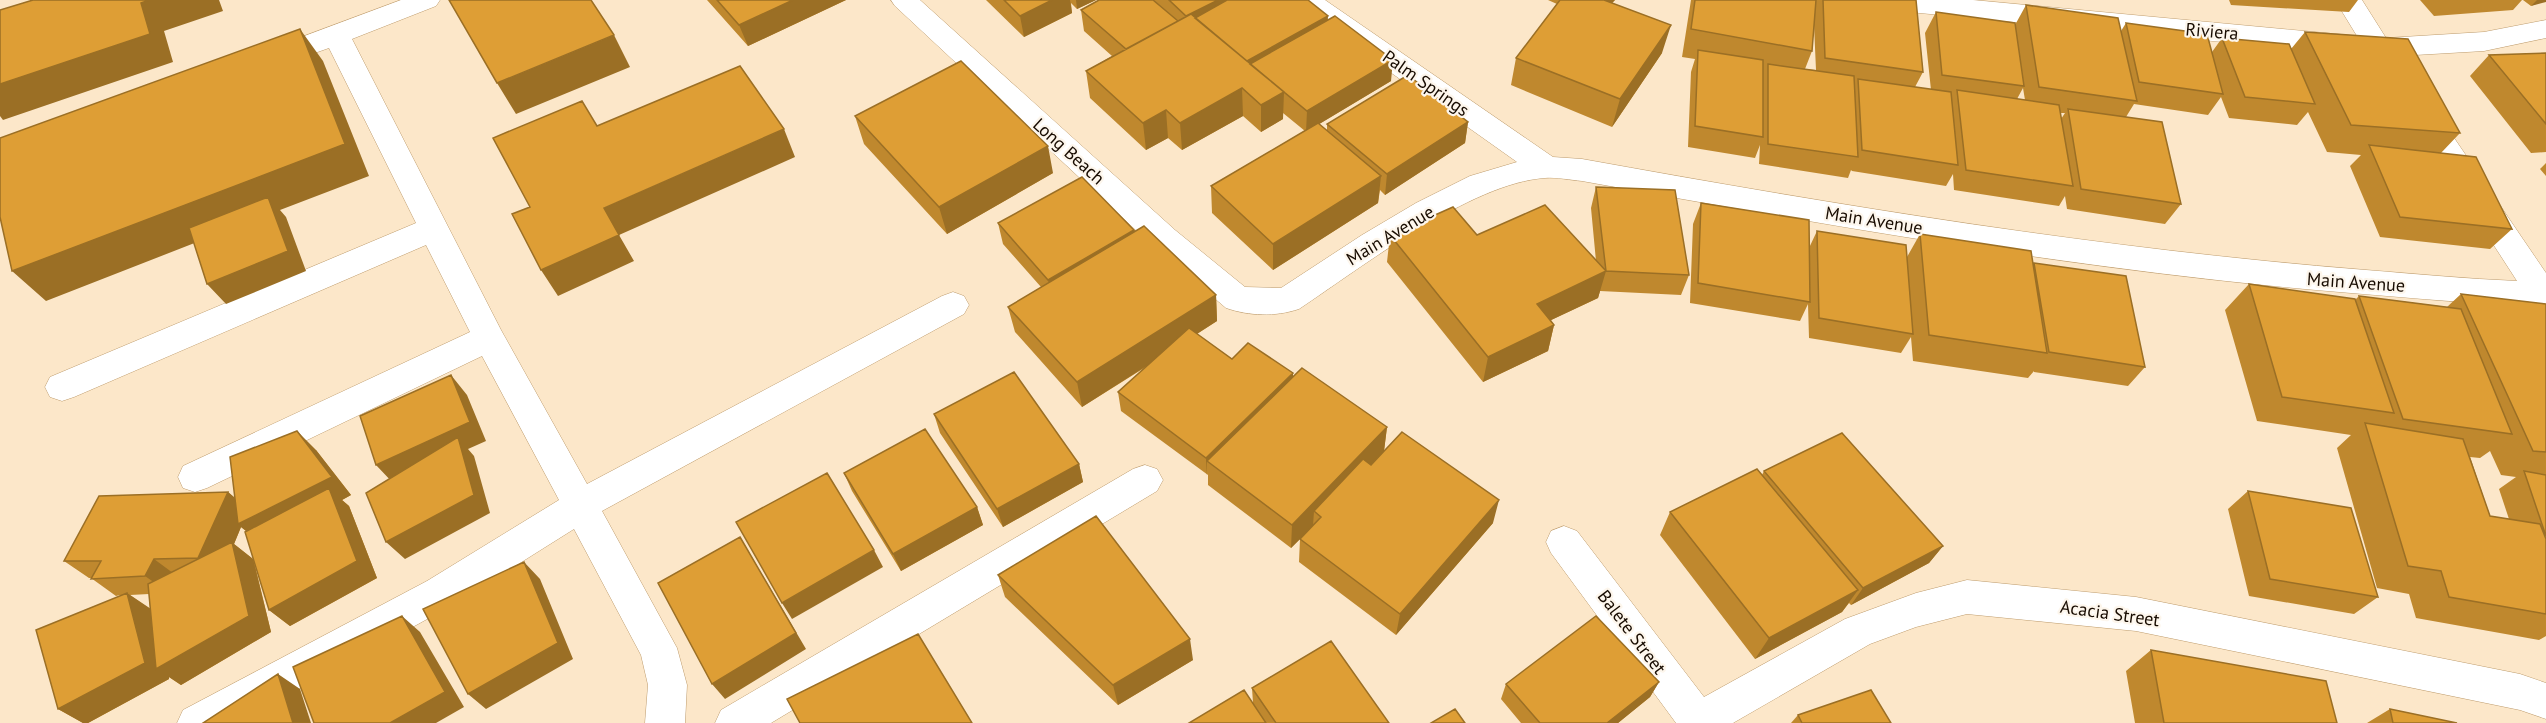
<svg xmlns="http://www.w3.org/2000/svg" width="2546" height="723" font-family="'PT Sans',sans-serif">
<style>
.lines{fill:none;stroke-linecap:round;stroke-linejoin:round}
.minor-casing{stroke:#be9c6d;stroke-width:1}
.minor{fill:#fff;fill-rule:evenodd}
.wall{fill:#bf882e;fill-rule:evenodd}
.shaded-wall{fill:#9b6f25}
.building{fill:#de9e35;stroke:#9b6f25;stroke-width:1.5}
.labels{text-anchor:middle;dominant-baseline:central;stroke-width:4.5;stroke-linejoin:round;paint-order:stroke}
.street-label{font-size:18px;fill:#170b00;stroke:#fdf6ec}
</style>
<rect width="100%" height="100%" fill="#fce7c9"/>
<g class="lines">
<defs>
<path id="minor" d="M401,0H440L436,6L352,39L501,330L587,484L942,296L953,292L964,296L969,305L964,314L602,511L677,648L687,685L685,723H645L648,685L641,655L574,529L453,605L236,723H177L183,710L427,581L559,500L482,356L207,488L195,492L183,488L178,477L183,466L470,332L426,245L74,397L62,401L50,397L45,387L50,377L416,223L329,48L269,69L259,67L255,60L259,53Z
M891,0H920L1175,230L1245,287L1281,288L1362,235L1416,203L1470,176L1517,162L1297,6L1293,0H1325L1553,157L1582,159C1842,206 2102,249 2366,270C2417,274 2467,279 2517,281L2407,111L2411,104L2421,101L2431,104L2546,273V306C2481,305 2416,298 2351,293C2092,272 1837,227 1582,181C1570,180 1557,177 1545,178C1471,183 1362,267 1299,309C1275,317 1249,316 1226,308L1153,246L895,6Z
M1865,0H1973L2357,36L2335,0H2362L2386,38L2484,32L2546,20V38L2484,51L2398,56L2401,61L2397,68L2387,70L2377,68L2370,56L1878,9L1869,6Z
M1145,465L1157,469L1163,480L1157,491L771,723H715L721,710L1133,469Z
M1564,526L1577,531L1704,697L1845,619L1916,593L1967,580L2136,597L2520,674L2546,683V719L2520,710L2136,631L1967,614L1916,627L1870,644L1733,723H1676L1551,553L1546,542L1551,531Z"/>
</defs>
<use href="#minor" class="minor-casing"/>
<use href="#minor" class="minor"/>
</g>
<path class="wall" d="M707,0H846L748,46Z
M986,0H1096L1077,9L1071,3L1072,13L1024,37Z
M1099,0H1308L1391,81L1319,124L1327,131V124L1468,122L1465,143L1385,195L1380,190L1378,203L1273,270L1212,213L1211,186L1305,131L1283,113V119L1261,132L1243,116L1182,150L1168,138L1146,150L1090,98L1086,71L1112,56L1084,31L1081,10Z
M1548,0H1615L1612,3L1662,53L1612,127L1511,85L1516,58L1557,4Z
M1691,0H1916L1923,72L1915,87L1931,90L1925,33L1936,12L2015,25L2026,5L2121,31L2126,23L2212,52L2222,38L2291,49L2305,32L2460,133L2441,153L2512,229L2490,249L2380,237L2350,166L2361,155L2327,152L2308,112L2297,125L2229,118L2221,97L2208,115L2134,104L2126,117L2181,204L2165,224L2067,209L2065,196L2059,206L1954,190L1953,174L1946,186L1852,171L1851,170L1848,178L1759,164L1760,145L1755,158L1688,147L1691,72L1695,59L1682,57ZM1814,25L1816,70L1805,69L1812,51ZM2023,88L2025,100L2017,99ZM2060,113H2065L2061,119Z
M2229,0H2358L2349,12L2231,5Z
M2420,0H2522L2513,10L2434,16Z
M2523,0H2546L2531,6Z
M2546,53V152L2531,153L2470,76L2489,55Z
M855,116L1053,173L947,234L864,144Z
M2546,163V176L2540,169Z
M1596,187L1689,275L1681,295L1600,291L1598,298L1551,320L1554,325L1548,351L1483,382L1387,262L1390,235H1477L1596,261L1591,208Z
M1701,203L1809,248L1817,231L1907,257L1920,234L2033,265L2034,263L2145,367L2128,386L2034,372V371L2028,378L1913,361L1911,337L1901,353L1809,338L1808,304L1800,321L1690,303L1693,224Z
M998,223L1134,230L1135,232L1216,295L1217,321L1197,334L1232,359L1293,373V377L1387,427L1384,451L1493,523L1396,635L1299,562L1300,539L1291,548L1208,485V475L1121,411L1118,392L1149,365L1082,407L1015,332L1008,307L1041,287L1003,244Z
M2249,284L2355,300L2359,296L2447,307L2461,294L2546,304V636L2539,640L2416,618L2409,594L2377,588L2337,448L2351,435L2257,421L2225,310ZM2490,451L2501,475L2516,477L2499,489L2509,519L2490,516L2470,457L2480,458Z
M934,414L1079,464L1083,482L1003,527L940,433Z
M316,450L351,495L342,500L349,506L377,578L290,626L269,610L254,561L271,632L181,685L169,677V679L88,723H83L58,709L120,595L116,596L91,578H89L64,561L228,492L235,498ZM241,527L246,531L253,559L234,544ZM149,594L150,609L130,595Z
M1764,471L1943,546L1929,563L1851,605L1849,603L1842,612L1755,659L1660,535L1670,512L1762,475Z
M844,473L977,507L983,525L901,571L852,491Z
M2248,491L2378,597L2354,614L2249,596L2228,509Z
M998,575L1193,660L1118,705L1005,597Z
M2151,650L2337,723H2135L2126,671Z
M1659,682L1650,697L1618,723H1521L1501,699L1506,684Z
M1252,688L1389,723H1189L1253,703Z
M2390,709L2457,723H2367Z
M1798,715L1891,723H1791Z"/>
<path class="shaded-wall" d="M149,0H219L223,11L164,31L173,62L3,120L0,116V84L141,3Z
M793,0H846L748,46L739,25Z
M1052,0H1070L1072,13L1024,37L1020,16Z
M1076,0H1096L1077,9Z
M1218,0H1262L1187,37L1186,16Z
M1599,0H1615L1593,22Z
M2537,0H2546V2L2531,6Z
M1328,16L1327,37L1262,74L1247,61Z
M1671,25L1662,53L1612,127L1620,99Z
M300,29L323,61L369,176L280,210L286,217L306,271L226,304L207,284L274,212L46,301L12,271Z
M614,35L630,67L516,114L497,83Z
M1393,60L1391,81L1306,132L1307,111Z
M1242,88L1243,116L1182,150L1180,123Z
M1284,92L1283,119L1261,132V105Z
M1166,110L1168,138L1146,150L1143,123Z
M1468,122L1465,143L1385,195L1387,174Z
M784,129L795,157L619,235L634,261L558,296L541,270L604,208Z
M1048,146L1053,173L947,234L939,207Z
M1381,176L1378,203L1273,270V244Z
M1134,230L1137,251L1052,300L1048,280Z
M1606,271L1598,298L1530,330L1537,304Z
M1216,295L1217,321L1082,407L1077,382Z
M1554,325L1548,351L1483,382L1488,357Z
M1293,373V393L1207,461V476L1206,458Z
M451,375L467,395L486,441L468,449L474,456L490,513L405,559L386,542L394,484L376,465Z
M1387,427L1384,451L1321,517L1314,511L1313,526L1291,548L1292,525Z
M297,431L316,450L351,495L342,500L349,506L377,578L290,626L269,610L259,541L241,527L234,544L253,559L271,632L181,685L169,677V679L88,723H83L58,709L127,593L151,609L220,575L198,558L228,492L249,510Z
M1079,464L1083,482L1003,527L997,509Z
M1499,500L1493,523L1396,635L1400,614Z
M977,507L983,525L901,571L893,554Z
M740,537L806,649L725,699L712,684Z
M1943,546L1929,563L1851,605L1863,588Z
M874,550L883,567L792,619L782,603Z
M154,559L177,576L169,593L145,576Z
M524,562L540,579L573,659L486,709L468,694Z
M1858,590L1842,612L1755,659L1769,638Z
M402,616L420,632L464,707L436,723H390Z
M1190,639L1193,660L1118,705L1113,685Z
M278,674L300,689L311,723H293Z
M1659,682L1650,697L1618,723H1607Z"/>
<path class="building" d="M33,0H149L141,3L150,34L0,84V10Z
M449,0H591L614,35L497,83Z
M717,0H793L739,25Z
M1004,0H1052L1020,16Z
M1099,0H1153L1178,21L1126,49L1081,10Z
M1169,0H1218L1186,16Z
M1227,0H1308L1328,16L1247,61L1195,18Z
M1560,0H1604L1671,25L1620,99L1516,58Z
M1695,0H1816L1812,51L1691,29Z
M1823,0H1916L1923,72L1825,58Z
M2026,5L2118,18L2137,101L2039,87Z
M1936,12L2015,23L2024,86L1942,75Z
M1191,14L1284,92L1261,105L1242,88L1180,123L1166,110L1143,123L1086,71Z
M1335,16L1393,60L1307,111L1250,64Z
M2126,23L2207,34L2223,94L2139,82Z
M300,29L345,144L12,271L0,217V138Z
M2305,32L2408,39L2460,133L2351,125Z
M2222,38L2289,44L2315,104L2245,97Z
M1698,50L1763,60V137L1695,126Z
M2546,53V124L2489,55Z
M961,61L1048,146L939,207L855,116Z
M1768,64L1854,76L1858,157L1768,144Z
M740,66L784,129L604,208L619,235L541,270L512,214L530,207L493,138L582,101L597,126Z
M1408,75L1468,122L1387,174L1327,124Z
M1858,79L1951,92L1958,165L1862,150Z
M1957,90L2059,105L2073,186L1966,170Z
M2068,109L2162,122L2181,204L2081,189Z
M1318,123L1381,176L1273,244L1211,186Z
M2369,145L2476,157L2512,229L2400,217Z
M1082,177L1134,230L1048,280L998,223Z
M1596,187L1675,190L1689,275L1606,271Z
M268,197L288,251L207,284L189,228Z
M1701,203L1809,220L1810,302L1698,283Z
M1545,205L1606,271L1537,304L1554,325L1488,357L1390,235L1453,207L1477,235Z
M1144,226L1216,295L1077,382L1008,307Z
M1817,231L1906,245L1913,334L1819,318Z
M1920,234L2031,251L2047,353L1929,335Z
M2034,263L2126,276L2145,367L2049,352Z
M2249,284L2355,299L2394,413L2282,397Z
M2461,294L2546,304V452L2533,451Z
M2359,296L2461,309L2512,434L2403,419Z
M1189,328L1232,359L1248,343L1293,373L1206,458L1118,392Z
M1302,368L1387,427L1292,525L1207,461Z
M1014,372L1079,464L997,509L934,414Z
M451,375L470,422L376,465L360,416Z
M2365,423L2463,439L2490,516L2540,524L2546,539V614L2449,597L2441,571L2408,566Z
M925,429L977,507L893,554L844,473Z
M297,431L332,477L238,524L230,457Z
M1402,432L1499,500L1400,614L1300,539L1321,517L1314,511L1363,459L1371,465Z
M1842,433L1943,546L1863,588L1764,471Z
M458,437L474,495L386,542L366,493Z
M1757,469L1858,590L1769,638L1670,512Z
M2524,471L2546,475V536Z
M827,473L874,550L782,603L736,522Z
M329,488L357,561L269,610L245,532Z
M2248,491L2351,508L2378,597L2270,579Z
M228,492L198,558L154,559L145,576L91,579L101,561H64L99,496Z
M1096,516L1190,639L1113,685L998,575Z
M740,537L796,633L712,684L658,583Z
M232,542L249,616L156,669L148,584Z
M524,562L558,643L468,694L423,609Z
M127,593L145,663L58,709L36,630Z
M402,616L445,692L390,723H314L293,667Z
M1596,616L1659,682L1607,723H1540L1506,684Z
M918,634L972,723H800L787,699Z
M1331,641L1389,723H1276L1252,688Z
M2151,650L2326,681L2337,723H2164Z
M278,674L293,723H203Z
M1244,690L1266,723H1189Z
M1871,690L1891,723H1802L1798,715Z
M1455,709L1465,723H1431Z
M2390,709L2457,723H2393Z"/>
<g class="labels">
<g class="street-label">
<text transform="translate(2212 31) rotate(5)">Riviera</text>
<text transform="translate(1426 83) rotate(35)">Palm Springs</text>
<text transform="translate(1069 151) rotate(42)">Long Beach</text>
<text transform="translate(1874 220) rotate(9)">Main Avenue</text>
<text transform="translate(1390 235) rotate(-31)">Main Avenue</text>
<text transform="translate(2356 282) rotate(4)">Main Avenue</text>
<text transform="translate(2110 613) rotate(8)">Acacia Street</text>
<text transform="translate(1632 632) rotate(53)">Balete Street</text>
</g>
</g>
</svg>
